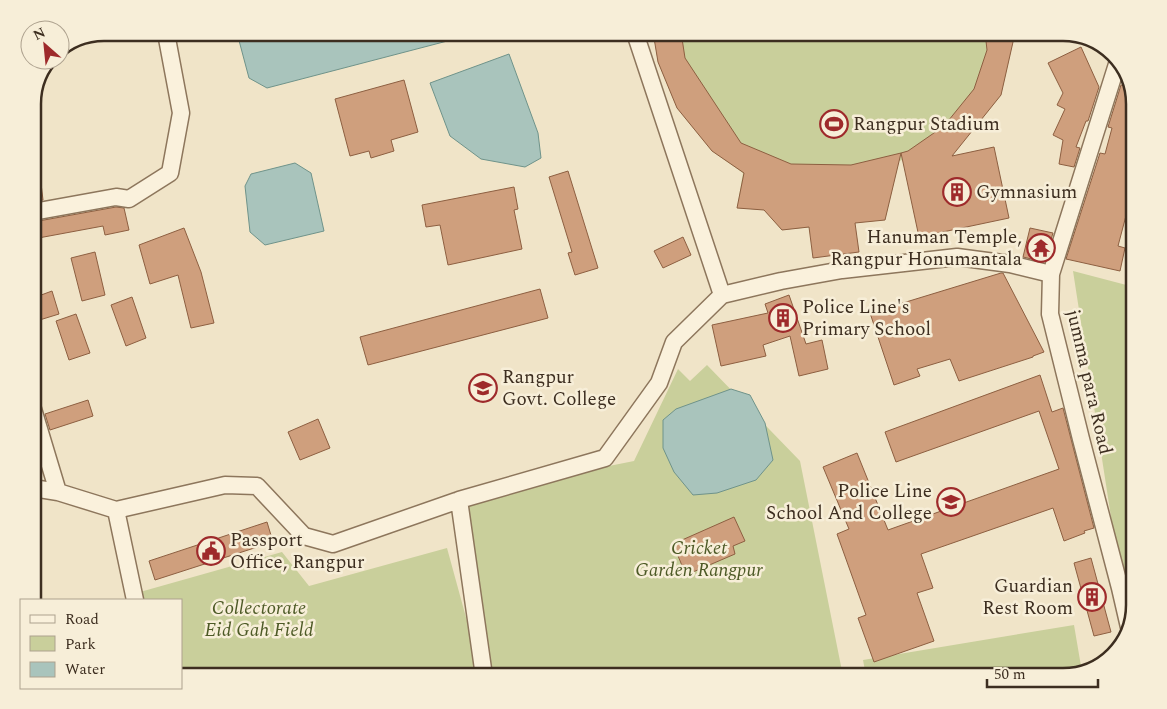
<svg xmlns="http://www.w3.org/2000/svg" width="1167" height="709" font-family="Spectral,serif">
<style>
.green{fill:#c9cf9b}
.water{fill:#a9c4bc;stroke:#6f938a}
.building{fill:#cf9f7d;stroke:#8d5f41}
.lines{fill:none;stroke-linecap:round;stroke-linejoin:round}
.street-casing{stroke:#8d765c;stroke-width:19}
.street{stroke:#faf1dc;stroke-width:16}
.labels{text-anchor:middle;dominant-baseline:central;stroke-width:5;stroke-linejoin:round;paint-order:stroke}
.poi-label{font-size:19px;fill:#3d2e20;stroke:#f7eed8;text-anchor:start}
.street-label{font-size:19px;fill:#3d2e20;stroke:#f7eed8}
.park-label{font-size:19px;font-style:italic;fill:#4d5a26;stroke:#f7eed8}
.rim{fill:none;stroke:#3d2e20;stroke-width:2.5}
</style>
<rect width="100%" height="100%" fill="#f0e4c8"/>
<path class="green" d="M653,33H1013V42L1001,95L964,141L899,161L885,220L782,230L764,210L737,208L743,173L712,151L677,108L658,62Z
M1073,271L1134,287V605L1128,627Z
M707,365L800,461L843,676H484L449,498L634,461L678,369L690,381Z
M447,548L482,676H181V600H142L140,592L282,552L309,586Z
M1074,625L1082,672L1063,676H866L863,660Z"/>
<path class="water" d="M237,33H478L267,88L249,78Z
M509,54L538,133L541,158L525,167L481,159L450,136L430,83Z
M295,163L311,173L324,231L265,245L250,232L245,186L251,174Z
M731,389L750,395L765,423L773,460L756,480L717,493L693,495L674,472L663,448V420L676,409Z"/>
<path class="building" d="M653,32H681L685,58L741,143L791,164L851,165L901,153L885,220L855,223L859,252L813,258L809,227L782,230L764,210L737,208L744,173L712,151L677,108L658,62Z
M985,32H1013V42L1001,95L952,156L994,147L1009,218L919,237L901,153L908,151L944,126L974,89L987,50Z
M1081,47L1099,87L1088,121H1086L1076,147L1080,148L1074,167L1059,164L1063,140L1053,135L1065,109L1057,105L1063,93L1048,63Z
M404,80L418,132L391,140L394,151L371,158L369,151L350,156L335,99Z
M1121,85L1131,87L1134,100V192L1130,208H1128L1118,246L1125,248L1120,271L1066,259L1100,153L1105,154L1112,128L1108,127Z
M568,171L598,268L575,275L568,253L572,252L549,177Z
M33,175H40L43,200L33,202Z
M514,187L518,209L514,210L522,249L448,265L440,225L426,227L422,205Z
M116,207L124,208L129,230L105,235L103,226L33,239V222Z
M184,228L201,272L214,323L191,328L178,275L150,284L139,245Z
M1030,228L1053,233L1044,262L1023,257Z
M683,237L691,255L663,268L654,251Z
M95,252L105,295L82,301L71,258Z
M1001,273H1003L1044,352L1033,356V357L959,381L950,359L917,369L920,376L894,385L870,313Z
M540,289L548,318L368,365L360,337Z
M52,291L59,314L33,322V298Z
M789,295L806,344L822,340L828,369L799,376L790,336L763,345L766,356L721,366L712,325L768,313L765,304Z
M132,297L146,338L126,346L111,305Z
M76,314L90,353L69,360L56,321Z
M1040,375L1052,412L1063,408L1094,528L1084,531L1085,533L1064,541L1053,508L921,554L933,588L917,593L934,641L874,662L858,618L866,615L837,534L849,529L823,467L857,453L888,530L1059,469L1039,411L896,462L885,432Z
M88,400L93,416L50,430L45,414Z
M318,419L330,448L300,460L288,432Z
M734,517L745,541L733,546L735,554L686,575L673,544Z
M267,522L273,542L155,580L149,561Z
M1091,558L1111,632L1094,636L1074,563Z"/>
<g class="lines">
<defs>
<path id="street" d="M635,33L722,295
M1118,61L1051,274L1050,314L1081,439L1120,588L1129,627
M33,212L116,197L129,199L170,173L181,113L166,33
M33,409L58,492
M33,488L58,492L116,510L225,485L257,486L304,536L333,544L459,500L605,458L659,383L674,342L722,295L781,281L842,270L957,257L1010,264L1051,274
M459,500L484,676
M116,510L135,600"/>
</defs>
<use href="#street" class="street-casing"/>
<use href="#street" class="street"/>
</g>
<defs>
<symbol id="stadium-ring" viewBox="-11 -11 22 22"><circle r="9.5" fill="#f7eed8" stroke="#9e2a2b" stroke-width="1.5"/><path d="M0-5a6.5 5 0 1 0 0 10a6.5 5 0 1 0 0-10ZM-3.5-1.8h7v3.6h-7Z" fill="#9e2a2b"/></symbol>
<symbol id="building-ring" viewBox="-11 -11 22 22"><circle r="9.5" fill="#f7eed8" stroke="#9e2a2b" stroke-width="1.5"/><path d="M-4-6H4V6H1V3H-1V6H-4ZM-2.5-4.3h1.7v1.8h-1.7ZM.8-4.3h1.7v1.8H.8ZM-2.5-1h1.7V.8h-1.7ZM.8-1h1.7V.8H.8Z" fill="#9e2a2b"/></symbol>
<symbol id="temple-ring" viewBox="-11 -11 22 22"><circle r="9.5" fill="#f7eed8" stroke="#9e2a2b" stroke-width="1.5"/><path d="M0-6L5-2H3V0L6.5 2.5H4V6H1.5V3h-3V6H-4V2.5H-6.5L-3 0V-2H-5Z" fill="#9e2a2b"/></symbol>
<symbol id="university-ring" viewBox="-11 -11 22 22"><circle r="9.5" fill="#f7eed8" stroke="#9e2a2b" stroke-width="1.5"/><path d="M0-5L7-2L0 1L-7-2ZM-4 1L0 2.5L4 1V4Q0 6-4 4Z" fill="#9e2a2b"/></symbol>
<symbol id="school-ring" viewBox="-11 -11 22 22"><circle r="9.5" fill="#f7eed8" stroke="#9e2a2b" stroke-width="1.5"/><path d="M0-5L7-2L0 1L-7-2ZM-4 1L0 2.5L4 1V4Q0 6-4 4Z" fill="#9e2a2b"/></symbol>
<symbol id="civic-ring" viewBox="-11 -11 22 22"><circle r="9.5" fill="#f7eed8" stroke="#9e2a2b" stroke-width="1.5"/><path d="M-.6-6.5H3V-4.5H.6V-3L4-1V1h2V6H-6V1h2V-1L-.6-3ZM-1.2 2.5V6h2.4V2.5Z" fill="#9e2a2b"/></symbol>
</defs>
<g fill-rule="evenodd">
<use href="#stadium-ring" x="818" y="108" width="32" height="32"/>
<use href="#building-ring" x="941" y="176" width="32" height="32"/>
<use href="#temple-ring" x="1025" y="232" width="32" height="32"/>
<use href="#building-ring" x="767" y="302" width="32" height="32"/>
<use href="#university-ring" x="467" y="372" width="32" height="32"/>
<use href="#school-ring" x="935" y="486" width="32" height="32"/>
<use href="#civic-ring" x="195" y="535" width="32" height="32"/>
<use href="#building-ring" x="1076" y="581" width="32" height="32"/>
</g>
<g class="labels">
<g class="poi-label">
<text x="853" y="124">Rangpur Stadium</text>
<text x="976" y="192">Gymnasium</text>
<text x="1022" y="237" text-anchor="end">Hanuman Temple,<tspan x="1022" dy="22">Rangpur Honumantala</tspan></text>
<text x="802" y="307">Police Line's<tspan x="802" dy="22">Primary School</tspan></text>
<text x="502" y="377">Rangpur<tspan x="502" dy="22">Govt. College</tspan></text>
<text x="932" y="491" text-anchor="end">Police Line<tspan x="932" dy="22">School And College</tspan></text>
<text x="230" y="540">Passport<tspan x="230" dy="22">Office, Rangpur</tspan></text>
<text x="1073" y="586" text-anchor="end">Guardian<tspan x="1073" dy="22">Rest Room</tspan></text>
</g>
<g class="street-label">
<text transform="translate(1089 382) rotate(77)">jumma para Road</text>
</g>
<g class="park-label">
<text x="699" y="548">Cricket<tspan x="699" dy="22">Garden Rangpur</tspan></text>
<text x="259" y="608">Collectorate<tspan x="259" dy="22">Eid Gah Field</tspan></text>
</g>
</g>
<path d="M0 0H1167V709H0ZM104 41H1063A63 63 0 0 1 1126 104V605A63 63 0 0 1 1063 668H104A63 63 0 0 1 41 605V104A63 63 0 0 1 104 41Z" fill="#f7eed8" fill-rule="evenodd"/>
<path class="rim" d="M104 41H1063A63 63 0 0 1 1126 104V605A63 63 0 0 1 1063 668H104A63 63 0 0 1 41 605V104A63 63 0 0 1 104 41Z"/>
<rect x="20" y="599" width="162" height="90" fill="#f7eed8" stroke="#ada18e"/>
<rect x="30" y="615" width="25" height="8" fill="#faf1dc" stroke="#ada18e"/>
<text x="65" y="624" font-size="15" fill="#3d2e20">Road</text>
<rect x="30" y="636" width="25" height="15" fill="#c9cf9b" stroke="#ada18e"/>
<text x="65" y="649" font-size="15" fill="#3d2e20">Park</text>
<rect x="30" y="662" width="25" height="15" fill="#a9c4bc" stroke="#ada18e"/>
<text x="65" y="674" font-size="15" fill="#3d2e20">Water</text>
<g transform="translate(45 45) rotate(333)"><circle r="24" fill="#f7eed8" stroke="#ada18e"/>
<path d="M0-4L9 19L0 12L-9 19Z" fill="#9e2a2b"/>
<text y="-8" font-size="14" font-weight="bold" text-anchor="middle" fill="#3d2e20">N</text>
</g>
<path d="M987 679v8h111v-8" fill="none" stroke="#3d2e20" stroke-width="2.5"/>
<text x="994" y="679" font-size="15" fill="#3d2e20" stroke="#f7eed8" stroke-width="4" paint-order="stroke">50 m</text>
</svg>
